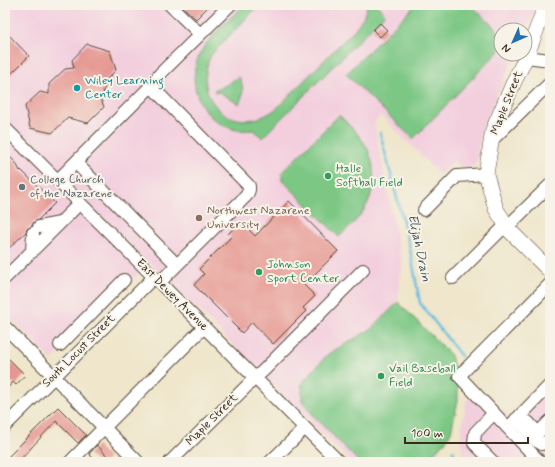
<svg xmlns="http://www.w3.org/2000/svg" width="555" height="467" font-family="Mynerve,sans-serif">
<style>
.built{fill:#f3cfde}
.green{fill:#7cc784;stroke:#5c7851}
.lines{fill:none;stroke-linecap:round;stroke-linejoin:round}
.stream{stroke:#61bddf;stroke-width:2.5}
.building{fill:#e59690}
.minor-casing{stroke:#564638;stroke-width:14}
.major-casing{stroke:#564638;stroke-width:16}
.minor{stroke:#fff;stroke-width:12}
.major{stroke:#fff;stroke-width:15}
.culture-dot{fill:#0f9aa8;stroke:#f7f3e8;stroke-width:1.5}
.leisure-dot{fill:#2e9e5b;stroke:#f7f3e8;stroke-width:1.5}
.worship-dot{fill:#6b7280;stroke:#f7f3e8;stroke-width:1.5}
.education-dot{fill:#8d6e63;stroke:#f7f3e8;stroke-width:1.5}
.labels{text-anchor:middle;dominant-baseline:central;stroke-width:4;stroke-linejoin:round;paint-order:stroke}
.culture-label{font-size:12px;fill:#0d838f;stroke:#f7f3e8;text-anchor:start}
.street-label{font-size:12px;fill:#3b2a1e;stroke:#f7f3e8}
.leisure-label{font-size:12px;fill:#27864d;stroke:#f7f3e8;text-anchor:start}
.worship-label{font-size:12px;fill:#5b616d;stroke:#f7f3e8;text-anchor:start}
.education-label{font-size:12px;fill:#785e54;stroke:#f7f3e8;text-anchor:start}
.water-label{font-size:13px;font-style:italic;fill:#465658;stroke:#f7f3e8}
</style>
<rect width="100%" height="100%" fill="#f7f3e8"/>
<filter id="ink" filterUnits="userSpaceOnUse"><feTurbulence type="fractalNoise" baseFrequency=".025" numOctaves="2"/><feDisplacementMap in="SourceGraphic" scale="8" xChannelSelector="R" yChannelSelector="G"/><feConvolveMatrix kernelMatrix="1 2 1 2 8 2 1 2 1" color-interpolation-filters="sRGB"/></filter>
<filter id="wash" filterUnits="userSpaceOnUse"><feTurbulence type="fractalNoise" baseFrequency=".012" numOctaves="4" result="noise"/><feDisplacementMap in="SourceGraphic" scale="16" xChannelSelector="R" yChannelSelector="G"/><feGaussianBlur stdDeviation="0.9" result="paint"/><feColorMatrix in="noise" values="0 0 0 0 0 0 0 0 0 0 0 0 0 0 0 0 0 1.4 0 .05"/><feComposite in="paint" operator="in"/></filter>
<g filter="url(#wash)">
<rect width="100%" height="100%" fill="#efe6cb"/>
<path class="built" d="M5,5H538L525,32V30H501V54H515L484,125L477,154V162L473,167L467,168L460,166L454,161L440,175L381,115L374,122L402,265L398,302L451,355L458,387V400L451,432L446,441L438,449L442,462H351L150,262L52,360L5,313Z
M550,381V460L548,462H464L460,439L466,402L479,388L511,420Z"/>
<path class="green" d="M244,5H259L211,55C189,102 237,140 277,108L355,29L364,16L367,5H377L385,14L262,138L254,130C245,131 236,131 227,127C197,115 185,78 202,50C211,35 231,18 244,5Z
M415,5H471L501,34V49L413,139L346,74Z
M239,77C244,86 244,95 239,104L219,92L215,93V89H219Z
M339,115C347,123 356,131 362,140C378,161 377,192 362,213C356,222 346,229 339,237L282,180V172Z
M398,302L451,355L458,387V400L451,432L446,441L424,462H359L313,415L302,401V383L328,354L371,329Z"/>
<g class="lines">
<path class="stream" d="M380,133L409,244L420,303L461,356
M453,451L456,462"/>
</g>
<g id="blocks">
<path class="building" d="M181,5H210L196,19Z
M380,23L387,30L380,37L373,30Z
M5,31L29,56L5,80Z
M87,44L110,51L116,70L105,81L107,83L103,91L105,96L100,97L104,107L88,123L68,118L52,133L30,128L25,106L40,92L49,94V84L65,69L74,68L72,60Z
M5,152L16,163L20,171L21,170L55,203L38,220L34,222L32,226L27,229L26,232L5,252Z
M289,201L338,251L304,285L315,296L303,308L306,311L273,344L252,322L242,333L194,285L204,274L199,269L231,237L228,234L241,221L255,236Z
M5,355L25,375L16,385L13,382L5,391Z
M58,407L86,435L78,443L56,421L18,462H5V460Z
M97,445L109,458L105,462H97L89,454Z"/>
</g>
</g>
<g filter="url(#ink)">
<use href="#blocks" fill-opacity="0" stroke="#564638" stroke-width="1"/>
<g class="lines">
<defs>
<path id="minor" d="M170,5L200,34
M526,57L550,60
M151,86L249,186V190L247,195L160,282
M5,128L339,462
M492,140L550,83
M76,163L177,265
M58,180L151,86L160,74L230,5
M424,210L457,176L486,174
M39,227L60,223
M507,227L550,185
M32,252L33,233
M5,278L80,203
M453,278L506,225
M5,327L138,462
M60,345L124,280
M516,419L537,441L542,444L550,440
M528,422L538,433L550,421
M5,426L154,277
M508,428L550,385
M70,462L204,327
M170,462L255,378L263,371L363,270
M270,462L305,428
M493,462L474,443L475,433L494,413
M540,462L459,376L550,284"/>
<path id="major" d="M546,5L526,57L513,84L493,130L486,174L496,209L510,231L550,271"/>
</defs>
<use href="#minor" class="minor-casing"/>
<use href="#major" class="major-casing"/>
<use href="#minor" class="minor"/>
<use href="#major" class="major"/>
</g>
</g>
<circle class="culture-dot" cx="77" cy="88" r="4"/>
<g class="leisure-dot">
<circle cx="328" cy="176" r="4"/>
<circle cx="259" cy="272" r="4"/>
<circle cx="381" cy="376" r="4"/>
</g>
<circle class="worship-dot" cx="22" cy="187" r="4"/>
<circle class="education-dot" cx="199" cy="218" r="4"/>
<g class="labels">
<g class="culture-label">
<text x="85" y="81">Wiley Learning<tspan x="85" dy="14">Center</tspan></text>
</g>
<g class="street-label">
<text transform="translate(507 103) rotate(-68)">Maple Street</text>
<text transform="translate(172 295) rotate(45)">East Dewey Avenue</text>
<text transform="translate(79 351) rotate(-45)">South Locust Street</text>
<text transform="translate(212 420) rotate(-45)">Maple Street</text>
</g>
<g class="leisure-label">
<text x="336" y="169">Halle<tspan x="336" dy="14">Softball Field</tspan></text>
<text x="267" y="265">Johnson<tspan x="267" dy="14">Sport Center</tspan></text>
<text x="389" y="369">Vail Baseball<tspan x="389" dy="14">Field</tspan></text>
</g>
<g class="worship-label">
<text x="30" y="180">College Church<tspan x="30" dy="14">of the Nazarene</tspan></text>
</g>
<g class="education-label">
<text x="207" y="211">Northwest Nazarene<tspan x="207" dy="14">University</tspan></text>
</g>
<g class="water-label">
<text transform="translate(419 248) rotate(78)">Elijah Drain</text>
</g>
</g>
<rect width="555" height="467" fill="none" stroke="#f7f3e8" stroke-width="20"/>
<g transform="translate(513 42) rotate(225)"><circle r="19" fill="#f7f3e8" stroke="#aca397"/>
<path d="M0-3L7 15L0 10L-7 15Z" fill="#1f6fb2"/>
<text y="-6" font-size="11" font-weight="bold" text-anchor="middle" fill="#3b2a1e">N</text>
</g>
<path d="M405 437v6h123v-6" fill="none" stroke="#3b2a1e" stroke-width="2"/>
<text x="411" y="437" font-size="12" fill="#3b2a1e" stroke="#f7f3e8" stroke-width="3" paint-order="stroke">100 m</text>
</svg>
